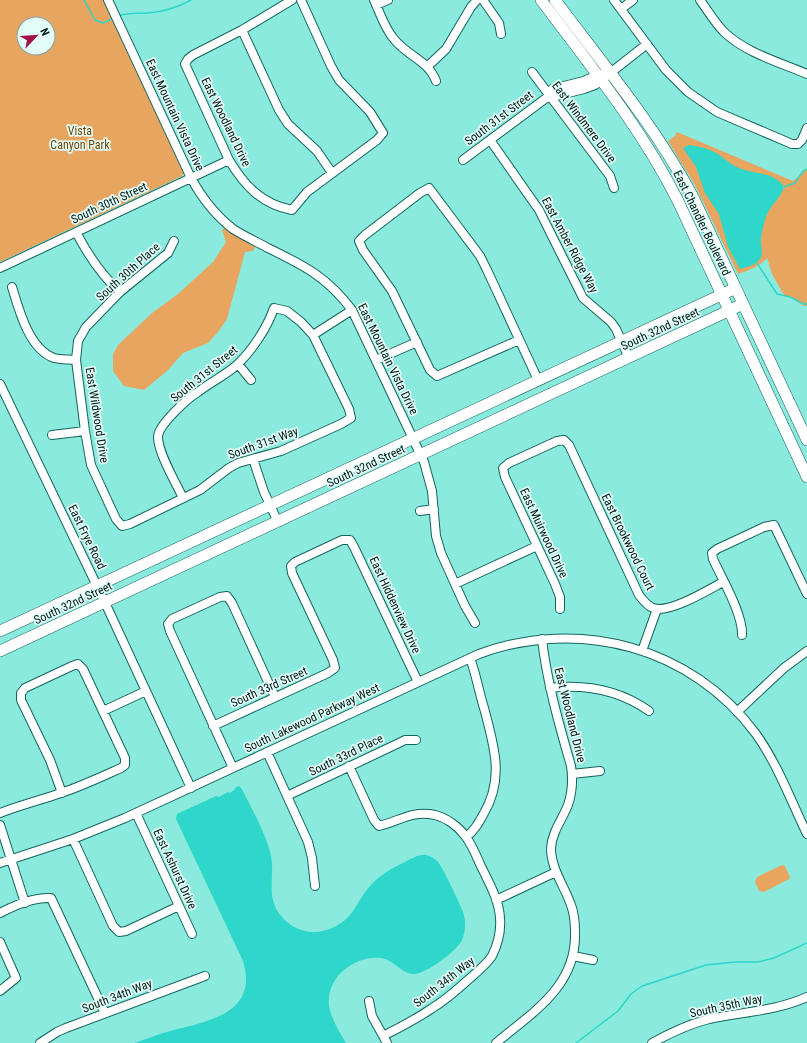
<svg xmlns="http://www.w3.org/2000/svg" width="807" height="1043" font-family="'Roboto Condensed',sans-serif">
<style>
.green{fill:#e7a55f;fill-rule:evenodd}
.water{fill:#2ed7c9}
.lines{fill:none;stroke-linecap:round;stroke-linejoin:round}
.stream{stroke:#2ed7c9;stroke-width:1.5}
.minor-casing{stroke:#14655d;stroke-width:10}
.major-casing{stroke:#14655d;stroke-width:12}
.minor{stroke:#fff;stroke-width:8}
.major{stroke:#fff;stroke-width:11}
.labels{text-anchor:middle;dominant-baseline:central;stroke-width:3.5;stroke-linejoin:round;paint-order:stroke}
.street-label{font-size:12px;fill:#001816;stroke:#e3fdf9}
.park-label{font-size:12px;fill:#734300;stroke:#e3fdf9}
</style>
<rect width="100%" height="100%" fill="#8aeade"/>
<path class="green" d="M0,0H104L184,173L182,176L0,262ZM24,24H48V48H24Z
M677,132L793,181L807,169V306H804L790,297H785L772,274L767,258C759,267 749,270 738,274L695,185L668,141L675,136Z
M228,225L257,242L253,251L245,252L227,319L218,332L208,343L183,353L167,371L144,390L124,386L113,371V354L118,345L152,313L178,294L213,262L226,242L222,230Z
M782,865L785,866L790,877L789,879L764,892L759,891L755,882L757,877Z"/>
<path class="water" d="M689,145C699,146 710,149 718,154C725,159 731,165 739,168C753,174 776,172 784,187C781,198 770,205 766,217C764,223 762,231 761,238C760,245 764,253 760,259C756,265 747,267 740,269L728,247L719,214L705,193L696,167L683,148Z
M239,786L242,789C252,810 270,840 272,863C273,882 267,901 282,917C300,938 331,936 349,916C357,907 362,894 371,885C380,875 392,868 405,862C411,859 419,854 426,855C430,856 434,858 437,861C443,867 459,902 463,912C466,920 466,931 462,940C458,950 426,974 414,974C402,974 394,960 381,958C355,955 326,977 329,1005C331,1019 339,1031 346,1043H134C144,1040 154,1036 163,1033C201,1022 260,1017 243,961L176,819L177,814L216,796L219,797L228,792L230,793L235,789V788Z"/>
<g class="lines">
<path class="stream" d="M84,0L95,20L103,23L114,18
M119,16C128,12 139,14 148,13C163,12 178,7 191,0
M784,187L795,183L803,171L807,169
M757,263L777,294L790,297L804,304H807
M576,1043L618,1011L631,994L642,986L706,965L735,962H758L774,958L807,943"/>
<defs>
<path id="minor" d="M108,0L191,178C202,198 215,215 233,229C244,236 257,242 268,248C305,266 327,277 352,310L424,462L432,491L436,536L441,553L465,606L475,623
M292,0L242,30L193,55L188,59L185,64L229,160C244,185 261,204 292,210L307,192L377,140L383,133L370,112L339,80L331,66L301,0
M374,0C380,13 385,29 394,39C407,56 428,60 436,81
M483,0L499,23L501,34
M614,0L666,70L688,92L717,112L792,144H798L802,140L807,128
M700,0C708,11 715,23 724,32C746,53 779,62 807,74
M376,5L388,0
M621,9L633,0
M242,30L279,110L288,124L317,151L332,173
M428,66L446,49L471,7L477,0
M532,72L610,176L614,188
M549,96H556L584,89L595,85L647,44
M490,140L539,210L583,298L611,322L616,329L629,358
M463,160L549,96L552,89L584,81L597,75L602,74
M76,232C88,255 101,275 120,292
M174,241L168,253L120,292L86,327L78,341L76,360L85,431L91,465L116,519L122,526L130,524L200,490L229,468L238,463L281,451L341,424L351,418L349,409L313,335L301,322L287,311L274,308C267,328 253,349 238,364C226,375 211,382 198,392C188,398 158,425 158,437C158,453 176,483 183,498
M0,268L229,160
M12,287C19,310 29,349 54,358C61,360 69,359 76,360
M313,335L352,310
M519,340L437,376L430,370L392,291L363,250L359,241L365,235L420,193L429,188L480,256L487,270L538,380
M376,360L417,342
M238,364L251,380
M0,384L108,609L191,788
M52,435L85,431
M253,459L264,492L278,522
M420,511L434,509
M455,584L537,546
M560,609V597L555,584L505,477L503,468L509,463L557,441L564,440L569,445L639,595C643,600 647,606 653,608C669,614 708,590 723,582
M742,635C743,614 722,579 713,559L712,553L717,549L764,527L774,525L807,594
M642,651L657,609
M550,688C585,684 619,690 649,711
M103,711L146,691
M737,712L784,668L807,651
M213,726L328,673L335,668L333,660L292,573L291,566L295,562L342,540H350L354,547L418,682
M267,752L308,842L312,858L315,886
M349,766L374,820L379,826C400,821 412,810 435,815C447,818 459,827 466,837C472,845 476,855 480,864C488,881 499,899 500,918C501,930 498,944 492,956C486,965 477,972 469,979C457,990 444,1001 431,1009C416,1019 399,1028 383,1036
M233,768L170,631L168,624L172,619L220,597L227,596L232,603L275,697
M572,774L600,771
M287,796L399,743L405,740H416
M0,813C20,805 41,800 61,793C82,786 101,777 121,768L125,765V758L83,669L78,664L72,666L25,688L21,693V700L50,760L62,793
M136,813L192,934
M0,825L25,903
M466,837C474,831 478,824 483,815C505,779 494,746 484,708C479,692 476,674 470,658
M73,839L113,926L119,932L126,931L179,906
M0,863L73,839L125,818L479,654C579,617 692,647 756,734C778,765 791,801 807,834
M496,900L556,872
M0,913C15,905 34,897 51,898L105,1013
M0,942L16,978L0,991
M573,956L593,960
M369,1001L372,1016L387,1043
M40,1043L57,1032L66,1028L205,976
M496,1043C533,1012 577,986 575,932C575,923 574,913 571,905C564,885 551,869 551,848C552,832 562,820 568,805C572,793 573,779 571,766C559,724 547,683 542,639
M652,1043C670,1033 689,1024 709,1019C742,1012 776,1011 807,997"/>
<path id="major" d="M541,0C590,65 642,129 678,201L807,477
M555,0C603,64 655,126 693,197L807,440
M0,631L736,288
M0,651L743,304"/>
</defs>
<use href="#minor" class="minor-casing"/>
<use href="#major" class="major-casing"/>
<use href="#minor" class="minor"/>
<use href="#major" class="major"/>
</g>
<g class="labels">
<g class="street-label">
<text transform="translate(175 115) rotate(65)">East Mountain Vista Drive</text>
<text transform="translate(499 118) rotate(-37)">South 31st Street</text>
<text transform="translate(226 122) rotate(64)">East Woodland Drive</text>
<text transform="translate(584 122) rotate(53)">East Windmere Drive</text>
<text transform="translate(109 203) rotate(-25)">South 30th Street</text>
<text transform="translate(702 223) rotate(64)">East Chandler Boulevard</text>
<text transform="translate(570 245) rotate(62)">East Amber Ridge Way</text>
<text transform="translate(128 272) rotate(-42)">South 30th Place</text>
<text transform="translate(660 329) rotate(-25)">South 32nd Street</text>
<text transform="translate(388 359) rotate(64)">East Mountain Vista Drive</text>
<text transform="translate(204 374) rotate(-39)">South 31st Street</text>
<text transform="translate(97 415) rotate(81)">East Wildwood Drive</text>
<text transform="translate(263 443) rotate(-20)">South 31st Way</text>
<text transform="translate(366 466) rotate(-25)">South 32nd Street</text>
<text transform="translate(544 533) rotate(65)">East Muirwood Drive</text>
<text transform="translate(87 537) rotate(64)">East Frye Road</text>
<text transform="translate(628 542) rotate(64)">East Brookwood Court</text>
<text transform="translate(73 603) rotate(-25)">South 32nd Street</text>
<text transform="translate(395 605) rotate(65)">East Hiddenview Drive</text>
<text transform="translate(269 687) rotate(-24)">South 33rd Street</text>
<text transform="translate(570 715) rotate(76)">East Woodland Drive</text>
<text transform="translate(312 718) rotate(-25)">South Lakewood Parkway West</text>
<text transform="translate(346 755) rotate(-26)">South 33rd Place</text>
<text transform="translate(175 869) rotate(65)">East Ashurst Drive</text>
<text transform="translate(444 982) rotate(-38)">South 34th Way</text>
<text transform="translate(117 996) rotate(-21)">South 34th Way</text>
<text transform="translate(726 1006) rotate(-12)">South 35th Way</text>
</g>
<g class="park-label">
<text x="80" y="131">Vista<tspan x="80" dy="14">Canyon Park</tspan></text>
</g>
</g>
<g transform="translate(36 36) rotate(65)"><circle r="19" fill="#e3fdf9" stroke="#88a19e"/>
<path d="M0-3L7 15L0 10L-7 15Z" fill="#a5104b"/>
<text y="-6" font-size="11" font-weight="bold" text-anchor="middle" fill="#001816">N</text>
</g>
</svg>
